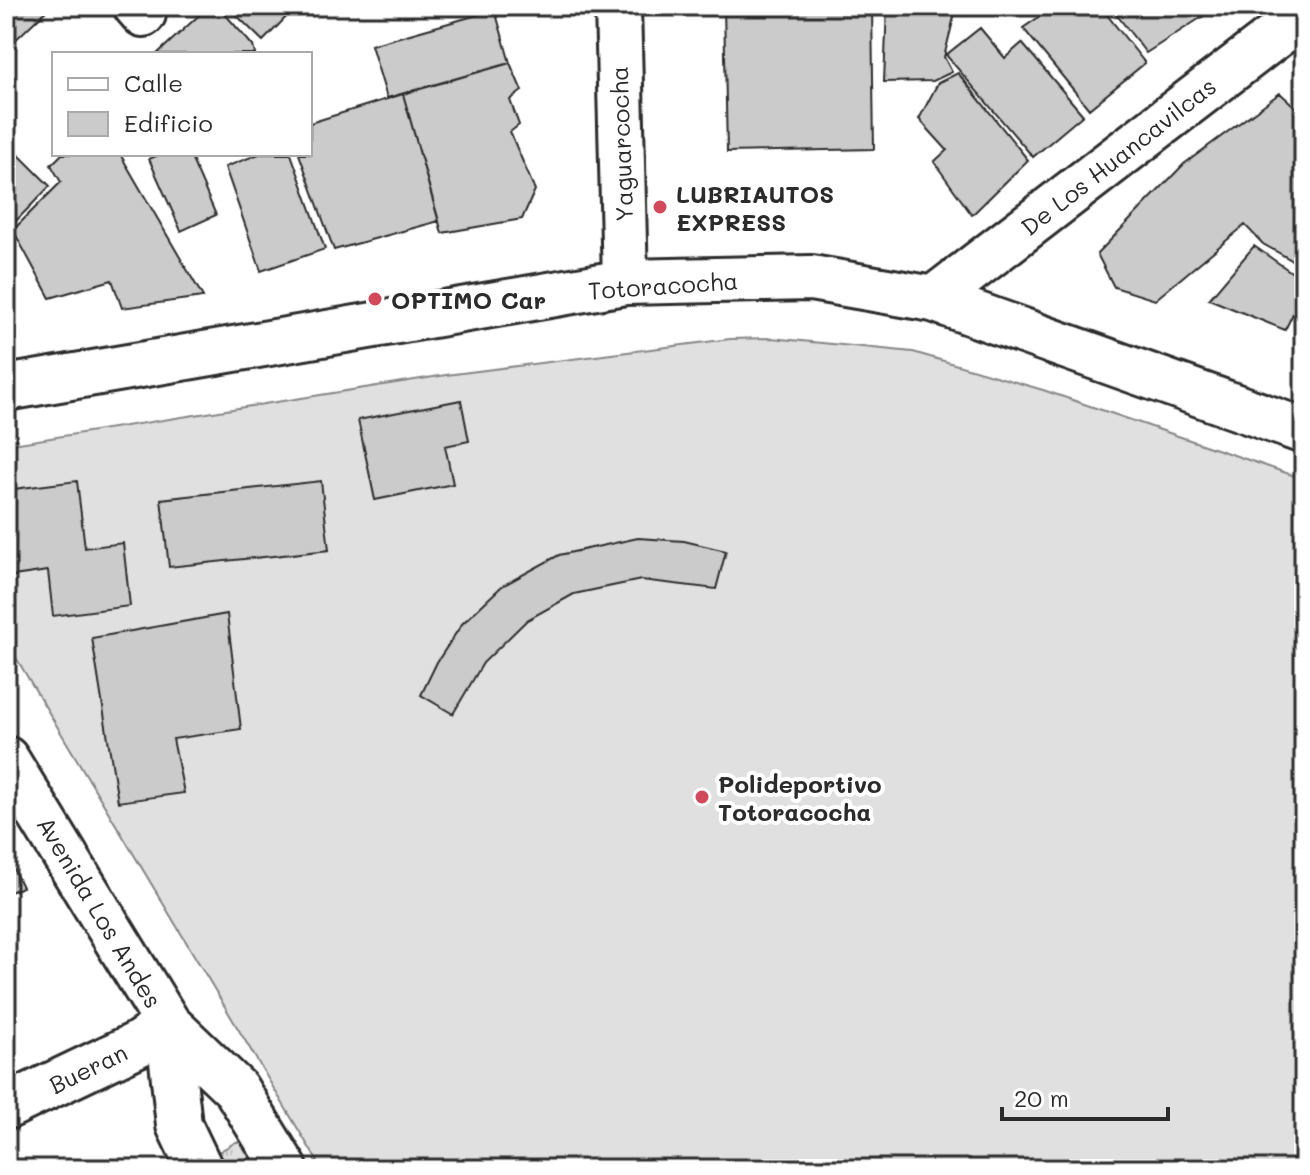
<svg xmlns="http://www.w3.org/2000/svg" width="1310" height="1175" font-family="Mali,sans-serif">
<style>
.grass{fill:url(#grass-tufts);stroke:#868686;stroke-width:2}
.garden{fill:#e0e0e0;stroke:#868686;stroke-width:2}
.building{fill:#cbcbcb;stroke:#2b2b2b;stroke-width:2}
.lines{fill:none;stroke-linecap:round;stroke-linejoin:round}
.minor-casing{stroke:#2b2b2b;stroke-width:50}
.secondary-casing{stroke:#2b2b2b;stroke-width:50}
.minor{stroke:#fff;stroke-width:44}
.secondary{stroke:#fff;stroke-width:44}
.poi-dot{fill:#d1495b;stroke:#fff;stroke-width:3}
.labels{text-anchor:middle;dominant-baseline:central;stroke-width:8;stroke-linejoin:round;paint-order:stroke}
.street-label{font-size:24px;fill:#2b2b2b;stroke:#fff}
.poi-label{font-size:24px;font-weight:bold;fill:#2b2b2b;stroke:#fff;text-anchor:start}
</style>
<defs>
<pattern id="grass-tufts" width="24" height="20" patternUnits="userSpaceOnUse" patternTransform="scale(2)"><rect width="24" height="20" fill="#e0e0e0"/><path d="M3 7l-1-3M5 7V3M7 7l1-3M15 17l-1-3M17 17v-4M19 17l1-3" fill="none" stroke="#c0c0c0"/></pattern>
</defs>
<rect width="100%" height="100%" fill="#fff"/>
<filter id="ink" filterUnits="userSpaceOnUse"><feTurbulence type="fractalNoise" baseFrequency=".0125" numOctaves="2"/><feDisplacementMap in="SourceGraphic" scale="16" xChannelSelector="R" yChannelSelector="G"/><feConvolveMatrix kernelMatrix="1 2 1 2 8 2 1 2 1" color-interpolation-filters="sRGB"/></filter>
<g filter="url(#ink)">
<path class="grass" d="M236,1142H246L270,1169H212L215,1154Z"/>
<path class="garden" d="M771,338L913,352L1043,390L1304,479V1169H322L6,641V445L446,375L730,339Z"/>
<path class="building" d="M6,6H51L6,49Z
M209,6H218L253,46L255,54H157Z
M227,6H297L263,41Z
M724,6H872L874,149L727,152Z
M887,6H977L970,15L955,13L944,57L952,72L933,81L884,82Z
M997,6H1018L1006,16Z
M1055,6H1100L1145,63L1089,109L1023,28Z
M1110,6H1215L1216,8L1146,53Z
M495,10L510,63L387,98L371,45Z
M980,28L1005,58L1022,43L1083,115L1033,157L946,55Z
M510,63L522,91L510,100L519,125L510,132L535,190L522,219L442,233L403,94Z
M958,73L1028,160L972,215L934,162L947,150L919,119L938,83Z
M1280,93L1304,115V267L1263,244L1245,225L1155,300L1114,287L1097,254L1184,164Z
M403,94L439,221L334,250L299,154H310V123Z
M6,142L50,186L11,226L6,221Z
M62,154H120L203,297L122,308L112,280L50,298L13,230L61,182L51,165Z
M161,154H204L192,160L216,215L181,231L149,159Z
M259,154H291L325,249L261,271L225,167Z
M1254,246L1304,281V291L1285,330L1209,299Z
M461,400L469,441L445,446L453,484L375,500L358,420Z
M77,481L85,548L123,543L130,606L53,616L48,571L6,577V490Z
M321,481L329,550L169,567L161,499Z
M638,538L684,541L726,551L716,589L641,580L574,594L527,620L483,663L453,714L421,695L437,662L462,624L502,586L559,555Z
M227,614L241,729L173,739L184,793L118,802L92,638Z
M6,854L22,887L6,894Z"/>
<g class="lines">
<defs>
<path id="minor" d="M136,6L143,14
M618,6L625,282
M933,299L1304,14
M6,388L625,282L811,278L933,299L1304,431
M6,1107L138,1044L168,1024"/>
<path id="secondary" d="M6,759L168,1024L236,1089L285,1169
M168,1024L179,1125L200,1169"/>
</defs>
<use href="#minor" class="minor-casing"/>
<use href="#secondary" class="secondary-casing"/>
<use href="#minor" class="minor"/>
<use href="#secondary" class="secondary"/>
</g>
</g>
<g class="poi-dot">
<circle cx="660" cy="207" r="8"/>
<circle cx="375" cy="299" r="8"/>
<circle cx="702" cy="797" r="8"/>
</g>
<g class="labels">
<g class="street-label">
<text transform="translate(621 144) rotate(-92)">Yaguarcocha</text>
<text transform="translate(1118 156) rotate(-38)">De Los Huancavilcas</text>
<text transform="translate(663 285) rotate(-4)">Totoracocha</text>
<text transform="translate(100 912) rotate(59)">Avenida Los Andes</text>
<text transform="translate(88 1068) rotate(-26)">Bueran</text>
</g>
<g class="poi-label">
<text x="676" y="193">LUBRIAUTOS<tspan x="676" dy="28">EXPRESS</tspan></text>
<text x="391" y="299">OPTIMO Car</text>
<text x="718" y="783">Polideportivo<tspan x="718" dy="28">Totoracocha</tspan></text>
</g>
</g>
<rect width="1310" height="1175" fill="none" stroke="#fff" stroke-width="32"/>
<rect x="16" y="16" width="1278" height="1143" fill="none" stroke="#2b2b2b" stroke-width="3" filter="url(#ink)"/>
<rect x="52" y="52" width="260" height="104" fill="#ffffff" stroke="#aaaaaa" stroke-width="2"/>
<rect x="68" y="78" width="40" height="12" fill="#ffffff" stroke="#aaaaaa" stroke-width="2"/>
<text x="124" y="92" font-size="24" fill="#2b2b2b">Calle</text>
<rect x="68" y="112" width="40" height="24" fill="#cbcbcb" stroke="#aaaaaa" stroke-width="2"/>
<text x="124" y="132" font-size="24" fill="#2b2b2b">Edificio</text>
<path d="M1002 1107v12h166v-12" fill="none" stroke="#2b2b2b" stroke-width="4"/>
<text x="1014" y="1107" font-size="24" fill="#2b2b2b" stroke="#ffffff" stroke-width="6" paint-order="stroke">20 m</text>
</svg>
